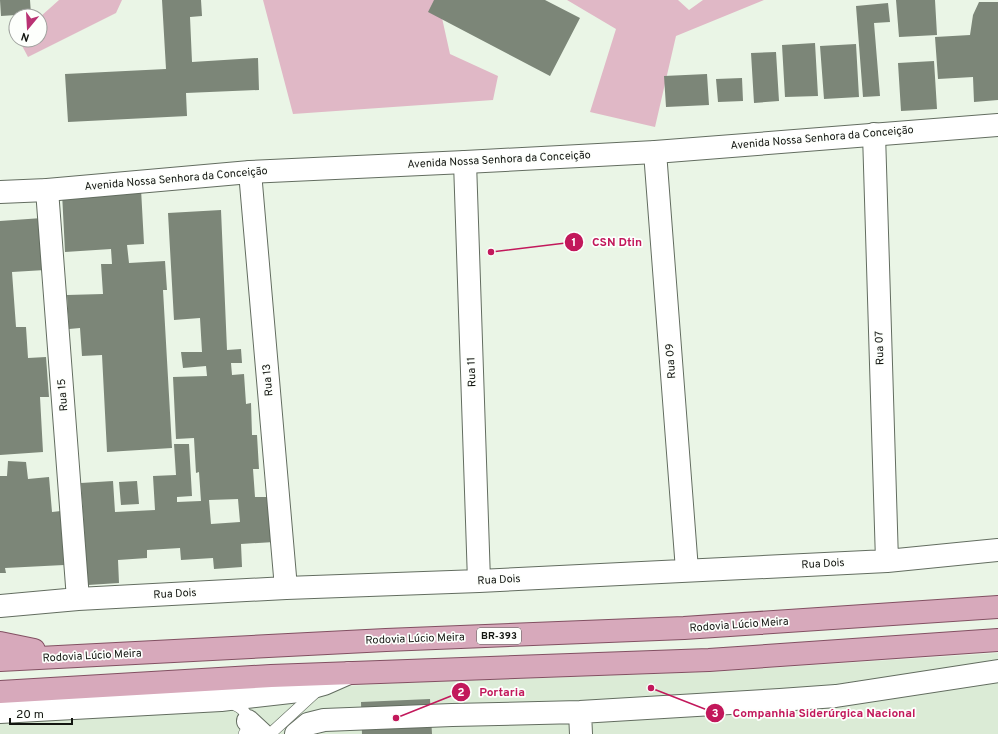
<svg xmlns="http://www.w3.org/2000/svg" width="998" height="734" font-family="Overpass,sans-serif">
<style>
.built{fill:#dbebd6}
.green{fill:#e0b8c6}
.building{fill:#7c8678;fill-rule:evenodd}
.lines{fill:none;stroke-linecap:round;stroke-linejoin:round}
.service-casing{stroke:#636d60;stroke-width:12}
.minor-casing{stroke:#636d60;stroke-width:24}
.tertiary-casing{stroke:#636d60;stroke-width:24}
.primary-casing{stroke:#825062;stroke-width:24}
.service{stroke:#fff;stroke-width:11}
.minor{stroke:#fff;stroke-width:22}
.tertiary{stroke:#fff;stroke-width:22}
.primary{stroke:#d7a9bb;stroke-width:22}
.labels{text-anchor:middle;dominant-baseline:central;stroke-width:3.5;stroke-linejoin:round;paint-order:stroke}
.shield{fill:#fdfffc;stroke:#595c58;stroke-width:1}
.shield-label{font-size:10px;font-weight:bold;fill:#131611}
.street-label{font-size:11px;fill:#131611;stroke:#fdfffc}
.leader{fill:none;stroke:#c2185b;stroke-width:1.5}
.callout-dot{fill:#c2185b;stroke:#fdfffc;stroke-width:1.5}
.mark-label{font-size:12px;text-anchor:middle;font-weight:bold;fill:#fff}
.callout-label{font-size:12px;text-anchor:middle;font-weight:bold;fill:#c2185b;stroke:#fdfffc;stroke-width:3.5;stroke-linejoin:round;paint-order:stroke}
</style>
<rect width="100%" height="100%" fill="#eaf5e6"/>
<path class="built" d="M998,653V734H0V704L210,694L400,683L711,672Z"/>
<path class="green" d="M59,0H122L116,13L28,57L19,40H40V17Z
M263,0H438L450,54L498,76L493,100L293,114Z
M567,0H678L689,10L703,0H764L676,36L655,127L590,112L616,29Z"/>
<path class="building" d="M0,0H30L31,14L1,16Z
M162,0H201L202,16L190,17L192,62L258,58L259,90L186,93L187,116L68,122L65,74L166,69Z
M434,0H545L580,18L550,76L428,12Z
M896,0H935L937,35L899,37Z
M979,2H998V100L974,102L973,77L938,79L935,37L970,35L973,15Z
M888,3L890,22L874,23L880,96L863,97L856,6Z
M815,43L818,96L785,97L782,45Z
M856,44L859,97L824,99L820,46Z
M776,52L779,101L754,103L751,53Z
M934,61L937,109L901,111L898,63Z
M707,74L709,105L666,107L664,76Z
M742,78L743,101L718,102L716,79Z
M141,189L144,244L127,245L129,263L165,261L167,290H163L172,448L107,452L102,355L82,356L80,328L69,329L67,295L103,294L101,264H112L111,249L65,252L62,193Z
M221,210L227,350L241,349L242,363H231L232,375L244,374L246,404L251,403L252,435H257L259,469H253L255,497H271L274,542L241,544L242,567L214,569L213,558L181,560L180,548L147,550V558L118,560L119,583L88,585L81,483L113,481L115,512L155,510L153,476L176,475L174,444H189L192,496L177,497V502L201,501L199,472L196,473L194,438L176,439L173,377L207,376L206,366L183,368L181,352H202L200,318L174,320L168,213ZM238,499L240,522L211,524L209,500Z
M42,218L45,270L12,272L16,327H26L28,358L46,357L49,397H40L43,452L0,455V221Z
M8,461L26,462L28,479L49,477L52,512L61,511L64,565L5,568L6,573H0V476H7Z
M137,481L139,504L121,505L119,482Z
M430,699L432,734H362L361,702Z"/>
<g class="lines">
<defs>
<path id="service" d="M229,703C244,707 255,719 244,734
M270,734L318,690"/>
<path id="minor" d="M874,134L887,561
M655,152L687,570
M465,162L479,581
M250,172L286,588
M47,190L78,599
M0,606L78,599L286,588L479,581L887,561L998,550
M0,712L221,700L299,691L324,684L349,673
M580,712L581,734
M248,721L262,734
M296,734L308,724L324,720L452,715L580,712L780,700L836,696L998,671"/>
<path id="tertiary" d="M0,192L47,190L250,172L465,162L655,152L998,125"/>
<path id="primary" d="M0,643L34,650
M0,660L386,640L684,628L998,607
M0,692L271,676L709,660L998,640"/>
</defs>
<use href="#service" class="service-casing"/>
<use href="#minor" class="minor-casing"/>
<use href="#tertiary" class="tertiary-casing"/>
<use href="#primary" class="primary-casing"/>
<use href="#service" class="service"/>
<use href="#minor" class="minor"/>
<use href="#tertiary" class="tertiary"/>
<use href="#primary" class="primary"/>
</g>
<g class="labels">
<rect class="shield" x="477" y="628" width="44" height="16" rx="3"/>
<g class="shield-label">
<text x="499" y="636">BR-393</text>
</g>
<g class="street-label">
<text transform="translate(822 138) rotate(-5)">Avenida Nossa Senhora da Conceição</text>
<text transform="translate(499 160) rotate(-3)">Avenida Nossa Senhora da Conceição</text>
<text transform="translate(176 179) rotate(-5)">Avenida Nossa Senhora da Conceição</text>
<text transform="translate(880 348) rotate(-92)">Rua 07</text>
<text transform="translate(671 361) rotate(-94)">Rua 09</text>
<text transform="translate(472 372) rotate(-92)">Rua 11</text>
<text transform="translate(268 380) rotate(-95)">Rua 13</text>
<text transform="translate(63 395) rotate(-94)">Rua 15</text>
<text transform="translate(823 564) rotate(-3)">Rua Dois</text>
<text transform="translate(499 580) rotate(-3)">Rua Dois</text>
<text transform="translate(175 594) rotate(-3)">Rua Dois</text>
<text transform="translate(739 625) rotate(-4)">Rodovia Lúcio Meira</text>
<text transform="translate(415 639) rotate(-2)">Rodovia Lúcio Meira</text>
<text transform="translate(92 656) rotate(-3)">Rodovia Lúcio Meira</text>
</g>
</g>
<path class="leader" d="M491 252L574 242M396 718L461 692M651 688L715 713"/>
<g class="callout-dot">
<circle cx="491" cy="252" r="4"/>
<circle cx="396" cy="718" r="4"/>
<circle cx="651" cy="688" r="4"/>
<circle cx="574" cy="242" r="10"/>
<circle cx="461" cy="692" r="10"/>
<circle cx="715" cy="713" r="10"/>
</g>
<g class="mark-label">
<text x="574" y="246">1</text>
<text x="461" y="696">2</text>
<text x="715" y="717">3</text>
</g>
<g class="callout-label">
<text x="617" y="246">CSN Dtin</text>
<text x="502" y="696">Portaria</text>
<text x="824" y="717">Companhia Siderúrgica Nacional</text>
</g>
<g transform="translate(28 28) rotate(198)"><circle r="19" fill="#fdfffc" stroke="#9fa29e"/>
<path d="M0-3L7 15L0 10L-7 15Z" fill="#b93273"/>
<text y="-6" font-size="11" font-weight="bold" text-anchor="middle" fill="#131611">N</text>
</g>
<path d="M10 718v6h62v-6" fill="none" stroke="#131611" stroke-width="2"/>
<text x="16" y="718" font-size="12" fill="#131611" stroke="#fdfffc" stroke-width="3" paint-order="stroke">20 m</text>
</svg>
